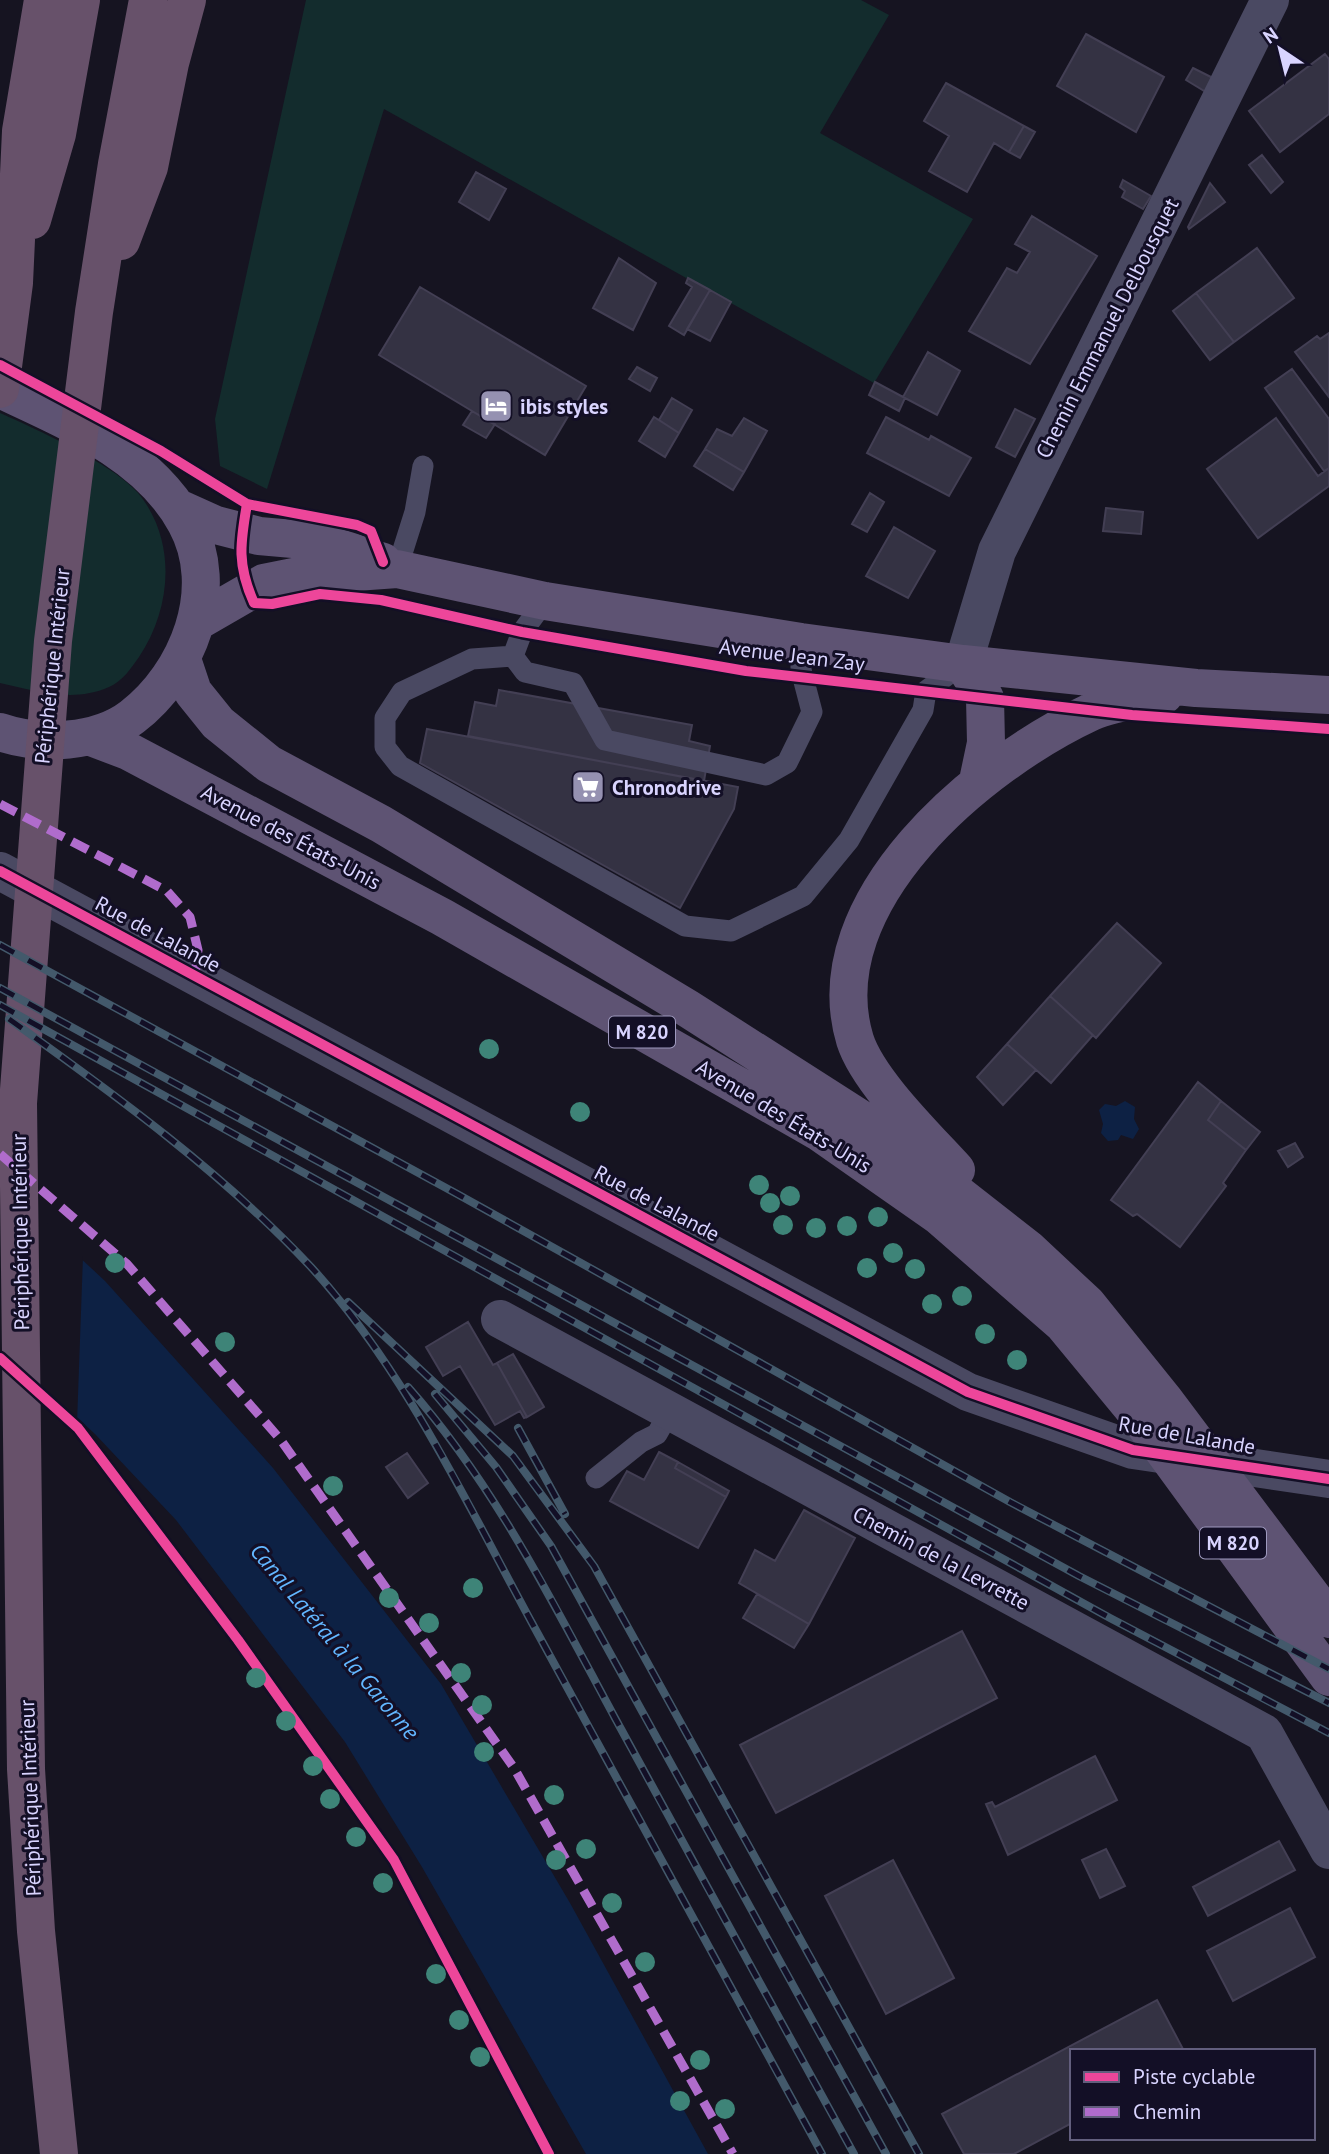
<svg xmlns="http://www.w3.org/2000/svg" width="1329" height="2154" font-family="'PT Sans',sans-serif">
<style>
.green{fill:#132c2d}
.water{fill:#0d2144}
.pier{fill:#161421}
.building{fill:#343243;stroke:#433f54;stroke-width:2}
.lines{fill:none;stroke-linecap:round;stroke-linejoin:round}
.lane{stroke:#4a4962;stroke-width:21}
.street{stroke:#4a4962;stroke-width:38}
.primary{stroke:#5e5373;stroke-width:38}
.highway{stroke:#67516a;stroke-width:38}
.rail-casing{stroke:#43596b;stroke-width:8}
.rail{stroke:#130f26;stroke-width:5;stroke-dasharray:16;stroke-linecap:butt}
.quiet{stroke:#b06ccc;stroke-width:9;stroke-dasharray:18 9;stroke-linecap:butt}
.cycleway-casing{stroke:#130f26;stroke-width:15}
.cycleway{stroke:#ed469a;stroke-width:10}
.tree{fill:#3e8478}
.labels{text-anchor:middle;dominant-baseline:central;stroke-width:6;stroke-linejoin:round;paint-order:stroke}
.shield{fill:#130f26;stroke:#9e99be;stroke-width:2}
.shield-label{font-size:19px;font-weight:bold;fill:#d9d4ff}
.street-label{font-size:21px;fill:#d9d4ff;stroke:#130f26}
.poi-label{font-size:21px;font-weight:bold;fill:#d9d4ff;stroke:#130f26;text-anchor:start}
.water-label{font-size:23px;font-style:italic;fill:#62b6ff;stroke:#130f26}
</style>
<rect width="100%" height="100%" fill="#161421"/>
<path class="green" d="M306,0H861L889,15L820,133L973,219L874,383L384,109L267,489L220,466L215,419Z
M0,413C36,429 113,464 138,493C177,540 172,608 139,657C131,668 123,681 109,687C73,703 36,691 0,683Z"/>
<path class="water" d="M1125,1101L1135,1107L1134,1119L1139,1129L1133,1139L1121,1135L1118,1140L1108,1141L1101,1133L1103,1124L1099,1110L1105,1104L1116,1106Z
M0,1183L105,1281L273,1468L441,1684L570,1903L708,2154H586L422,1867L345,1742L176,1520L95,1434L0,1347Z"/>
<path class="pier" d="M0,1180L83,1256L77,1423L0,1352Z"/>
<path class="building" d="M1086,34L1164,77L1136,132L1057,86Z
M1325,54L1329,59V114L1280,152L1249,111Z
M1193,68L1213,78L1206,92L1186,80Z
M946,83L1024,126L1009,152L994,143L967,192L929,171L949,136L924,121Z
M1024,126L1035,132L1020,158L1009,152Z
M1262,155L1283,182L1271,193L1249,165Z
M476,172L506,189L489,220L459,202Z
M1123,180L1151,196L1143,209L1122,197L1125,191L1120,187Z
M1210,183L1225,202L1189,229L1188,227Z
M1032,216L1097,256L1030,364L969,331L1007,268L1017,273L1030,252L1015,244Z
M1257,248L1294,298L1234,342L1196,293Z
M619,258L656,283L633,330L593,308Z
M688,278L710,290L684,335L669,326L692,287L686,283Z
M420,287L586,386L545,455L379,355Z
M710,290L731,302L710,341L687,329Z
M1196,293L1234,342L1210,360L1173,311Z
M1329,333V397L1295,352L1317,336L1320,339Z
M928,352L960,371L937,415L903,397Z
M637,367L657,378L650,391L629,379Z
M1292,369L1329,419V468L1324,471L1265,388Z
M875,382L905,398L899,411L869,395Z
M672,398L692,410L679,433L659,420Z
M1015,409L1035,419L1015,457L996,447Z
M472,411L495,424L486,438L463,425Z
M654,417L679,433L665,457L639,441Z
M886,417L929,440L931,436L971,458L949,496L867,453Z
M744,418L767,431L744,472L705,449L717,429L732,436Z
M1276,418L1318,476L1329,468V486L1258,538L1207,469Z
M705,449L744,472L733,490L694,466Z
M870,493L884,502L867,532L852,524Z
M1106,508L1143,512L1141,534L1103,531Z
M894,527L935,551L908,598L866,576Z
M499,690L692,725L689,741L710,746L704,781L468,736L475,702L496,706Z
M427,729L738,787L734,809L680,908L420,763Z
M1117,923L1161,963L1096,1038L1050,996Z
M1050,996L1093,1035L1051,1083L1007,1044Z
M1007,1044L1036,1070L1003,1105L977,1077Z
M1198,1082L1221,1101L1208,1120L1246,1150L1223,1183L1226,1186L1180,1247L1137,1214L1133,1216L1111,1200Z
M1221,1101L1260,1132L1246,1150L1208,1120Z
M1295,1143L1303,1157L1288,1167L1278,1151Z
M468,1322L493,1365L497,1363L527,1417L524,1418L520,1411L495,1425L460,1366L443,1376L426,1347Z
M513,1354L544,1407L527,1417L497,1363Z
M659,1452L678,1462L675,1468L726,1497L698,1548L610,1501L627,1471L644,1480Z
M407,1453L428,1483L408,1498L386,1467Z
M678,1462L729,1491L726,1497L675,1468Z
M804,1510L855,1538L809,1624L739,1583L755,1550L775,1561Z
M757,1594L809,1624L794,1648L743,1618Z
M962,1631L997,1698L776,1813L740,1745Z
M1095,1756L1117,1800L1008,1855L986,1804L992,1802L995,1807Z
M1279,1841L1295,1870L1208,1916L1193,1887Z
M1106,1849L1125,1886L1100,1898L1082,1860Z
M893,1860L954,1978L886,2014L825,1896Z
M1290,1908L1315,1957L1233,2001L1207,1951Z
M1157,2000L1184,2051H1072V2123L1014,2154H964L942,2114Z"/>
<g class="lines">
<path class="lane" d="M397,569L415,512L423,466
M545,601L522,632L513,656L525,672L573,683L605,740L766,775L787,763L812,712L801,670V642
M513,656L472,659L402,692L385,718V747L400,766L685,926L731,931L803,896L849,840L923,710L926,691L962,664
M596,1478L641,1442L657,1434L670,1411"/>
<path class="street" d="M963,664L997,551L1270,0
M0,871L968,1392L1133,1450L1329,1479
M500,1319L1264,1733L1329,1850"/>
<path class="primary" d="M0,389C68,421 149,454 186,523C222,589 188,674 132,717C98,743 40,746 0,732
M176,507L216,525L259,536L316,541L383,562
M198,621L264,583L299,576L397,569L545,601L801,642L963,664L1196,688L1329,695
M182,659L193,692L218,723L269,764L381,824L687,1008L867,1123L1028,1249L1087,1304L1165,1401L1329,1619
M963,664L985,698L986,743L978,781
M91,737L128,751L442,917L819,1132L939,1216L1063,1324L1134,1410L1329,1677
M956,1170C926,1137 868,1081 855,1040C813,901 981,763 1091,712C1113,702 1140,700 1164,695"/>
<path class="highway" d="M32,220L57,134L81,0
M121,241L149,167L170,63L187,0
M0,389L14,283L21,131L43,0
M59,2154L36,1931L26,1769L18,1103L53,641L94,312L117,164L148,0"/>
<defs>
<path id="rail" d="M0,945L459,1195L1010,1502L1329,1669
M0,988L1079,1576L1329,1703
M0,1005L1110,1618L1329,1733
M9,1019C114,1094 222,1172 311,1267C405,1370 466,1502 532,1623C629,1800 725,1977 822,2154
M348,1302L513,1456L594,1566L919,2154
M408,1387C495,1485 553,1603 615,1718C694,1863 774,2009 854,2154
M435,1394L496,1467L551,1546L886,2154
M518,1428L565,1514"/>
</defs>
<use href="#rail" class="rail-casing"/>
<use href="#rail" class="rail"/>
<path class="quiet" d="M0,804L167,891L190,917L198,950L195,976
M0,1154L127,1264L280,1439L514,1768L733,2154"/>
<defs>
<path id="cycleway" d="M0,365L161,451L247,504L357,525L371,531L383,562
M247,504C240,544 237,565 254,603L272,604L320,594L381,600L522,632L746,671L1132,715L1329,729
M0,871L968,1392L1133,1450L1329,1479
M0,1358L78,1428L238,1640L394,1860L549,2154"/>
</defs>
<use href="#cycleway" class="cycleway-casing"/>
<use href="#cycleway" class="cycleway"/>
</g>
<g class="tree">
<circle cx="489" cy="1049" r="10"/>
<circle cx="580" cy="1112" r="10"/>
<circle cx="759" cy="1185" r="10"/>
<circle cx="790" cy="1196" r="10"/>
<circle cx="770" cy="1203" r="10"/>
<circle cx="878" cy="1217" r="10"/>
<circle cx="783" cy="1225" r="10"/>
<circle cx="847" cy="1226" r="10"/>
<circle cx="816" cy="1228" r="10"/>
<circle cx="893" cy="1253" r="10"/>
<circle cx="115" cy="1263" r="10"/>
<circle cx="867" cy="1268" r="10"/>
<circle cx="915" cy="1269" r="10"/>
<circle cx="962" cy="1296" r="10"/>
<circle cx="932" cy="1304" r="10"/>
<circle cx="985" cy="1334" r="10"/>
<circle cx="225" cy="1342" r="10"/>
<circle cx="1017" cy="1360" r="10"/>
<circle cx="333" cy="1486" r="10"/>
<circle cx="473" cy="1588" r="10"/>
<circle cx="389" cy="1598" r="10"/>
<circle cx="429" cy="1623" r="10"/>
<circle cx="461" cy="1673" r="10"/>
<circle cx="256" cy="1678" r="10"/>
<circle cx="482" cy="1705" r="10"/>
<circle cx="286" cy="1721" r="10"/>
<circle cx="484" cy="1752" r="10"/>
<circle cx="313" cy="1766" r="10"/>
<circle cx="554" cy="1795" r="10"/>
<circle cx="330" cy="1799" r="10"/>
<circle cx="356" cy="1837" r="10"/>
<circle cx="586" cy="1849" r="10"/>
<circle cx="556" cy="1860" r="10"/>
<circle cx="383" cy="1883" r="10"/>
<circle cx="612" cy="1903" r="10"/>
<circle cx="645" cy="1962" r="10"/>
<circle cx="436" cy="1974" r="10"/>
<circle cx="459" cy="2020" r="10"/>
<circle cx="480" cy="2057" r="10"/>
<circle cx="700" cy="2060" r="10"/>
<circle cx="680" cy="2101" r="10"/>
<circle cx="725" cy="2109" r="10"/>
</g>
<defs>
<symbol id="hotel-square" viewBox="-11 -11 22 22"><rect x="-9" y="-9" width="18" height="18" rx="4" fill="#9591b1" stroke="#130f26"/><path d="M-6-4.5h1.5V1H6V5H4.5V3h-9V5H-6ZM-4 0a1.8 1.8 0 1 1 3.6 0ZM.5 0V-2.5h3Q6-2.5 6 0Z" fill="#fff"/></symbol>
<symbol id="supermarket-square" viewBox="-11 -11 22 22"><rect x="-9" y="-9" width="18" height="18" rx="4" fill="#9591b1" stroke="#130f26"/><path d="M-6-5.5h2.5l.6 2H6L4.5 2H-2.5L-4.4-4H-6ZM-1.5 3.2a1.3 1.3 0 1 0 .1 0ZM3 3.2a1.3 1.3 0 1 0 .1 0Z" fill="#fff"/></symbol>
</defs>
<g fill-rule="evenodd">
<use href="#hotel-square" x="477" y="387" width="38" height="38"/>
<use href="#supermarket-square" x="569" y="768" width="38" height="38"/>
</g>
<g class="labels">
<g class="shield">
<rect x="609" y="1016.5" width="66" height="31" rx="5"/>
<rect x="1200" y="1527.5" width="66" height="31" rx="5"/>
</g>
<g class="shield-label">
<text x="642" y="1032">M 820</text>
<text x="1233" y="1543">M 820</text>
</g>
<g class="street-label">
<text transform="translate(1107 328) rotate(-63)">Chemin Emmanuel Delbousquet</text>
<text transform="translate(792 655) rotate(7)">Avenue Jean Zay</text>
<text transform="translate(52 666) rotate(-84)">Périphérique Intérieur</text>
<text transform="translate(291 837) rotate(28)">Avenue des États-Unis</text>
<text transform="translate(158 934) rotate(28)">Rue de Lalande</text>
<text transform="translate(784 1116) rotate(31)">Avenue des États-Unis</text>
<text transform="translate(657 1203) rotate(28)">Rue de Lalande</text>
<text transform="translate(20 1232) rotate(-91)">Périphérique Intérieur</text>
<text transform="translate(1187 1435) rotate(10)">Rue de Lalande</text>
<text transform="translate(941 1558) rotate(28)">Chemin de la Levrette</text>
<text transform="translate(30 1798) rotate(-92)">Périphérique Intérieur</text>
</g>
<g class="poi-label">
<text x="520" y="406">ibis styles</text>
<text x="612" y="787">Chronodrive</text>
</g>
<g class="water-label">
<text transform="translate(335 1641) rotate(50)">Canal Latéral à la Garonne</text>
</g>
</g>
<rect x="1070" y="2049" width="245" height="91" fill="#130f26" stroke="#625e7d" stroke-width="2"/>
<rect x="1084" y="2072" width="35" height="10" fill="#ed469a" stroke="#625e7d" stroke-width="2"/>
<text x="1133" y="2084" font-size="21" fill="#d9d4ff">Piste cyclable</text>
<rect x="1084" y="2107" width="35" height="10" fill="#b06ccc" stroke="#625e7d" stroke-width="2"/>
<text x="1133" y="2119" font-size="21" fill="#d9d4ff">Chemin</text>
<g transform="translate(1280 49) rotate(325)" stroke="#130f26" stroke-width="5" paint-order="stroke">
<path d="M0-5L12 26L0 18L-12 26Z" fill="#d9d4ff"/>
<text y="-10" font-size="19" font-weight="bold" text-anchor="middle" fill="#d9d4ff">N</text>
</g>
</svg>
